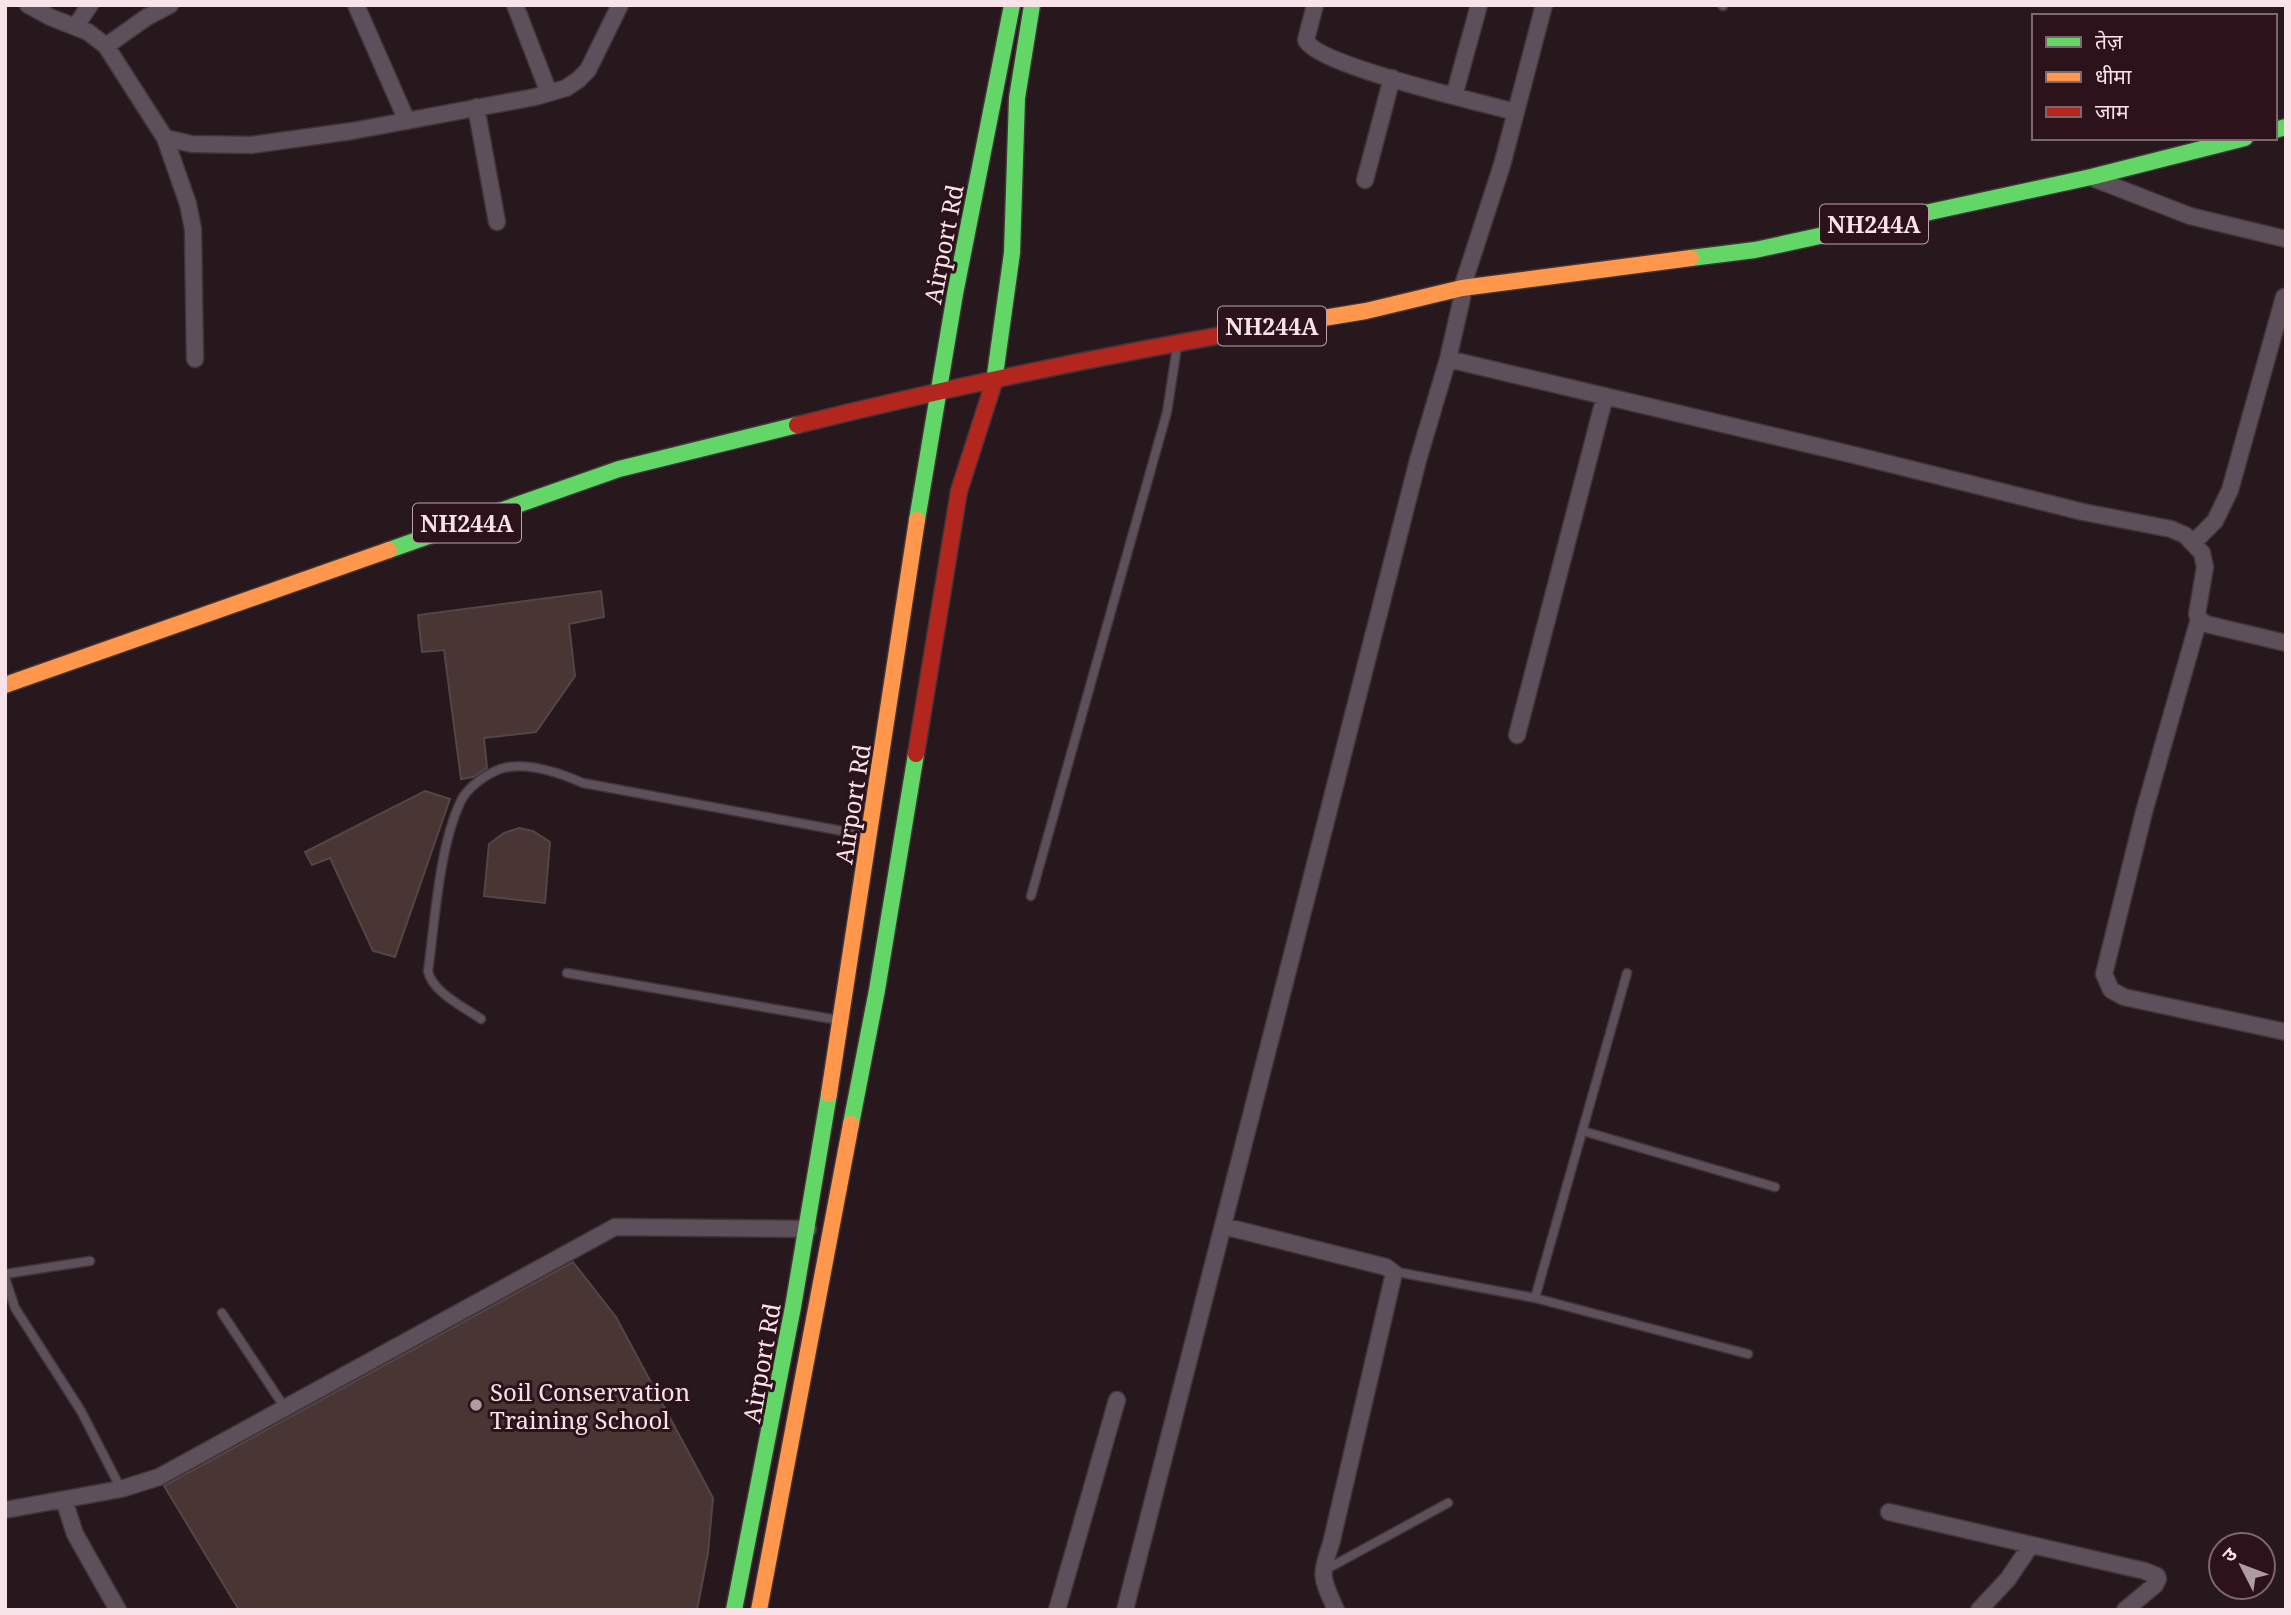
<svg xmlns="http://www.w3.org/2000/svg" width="2291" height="1615" font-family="'Noto Serif','Noto Sans Devanagari',serif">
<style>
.building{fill:#483534;stroke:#534646;stroke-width:2}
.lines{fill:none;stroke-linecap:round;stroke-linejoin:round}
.lane-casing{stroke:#423539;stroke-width:11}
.street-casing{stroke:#423539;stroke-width:19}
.fast-casing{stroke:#423539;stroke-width:19}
.slow-casing{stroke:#423539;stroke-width:19}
.jam-casing{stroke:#423539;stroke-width:19}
.lane{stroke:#5d505a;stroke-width:8}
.street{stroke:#5d505a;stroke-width:16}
.fast{stroke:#63d668;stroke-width:16}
.slow{stroke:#ff974d;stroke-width:16}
.jam{stroke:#b3261e;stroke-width:16}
.poi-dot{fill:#ae9ca1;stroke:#2c121a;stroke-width:2.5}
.labels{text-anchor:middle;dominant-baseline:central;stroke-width:6;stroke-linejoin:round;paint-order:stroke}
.shield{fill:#2c121a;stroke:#baa4aa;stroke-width:2}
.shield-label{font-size:23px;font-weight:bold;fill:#f7e3e8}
.street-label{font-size:24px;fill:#f7e3e8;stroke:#2c121a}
.poi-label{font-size:24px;fill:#f7e3e8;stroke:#2c121a;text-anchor:start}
</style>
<rect width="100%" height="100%" fill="#26181c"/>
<path class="building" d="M601,591L604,617L569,624L575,676L536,732L484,738L487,768L473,777L461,779L444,650L422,652L418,615Z
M425,791L450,799L395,957L373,951L330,858L312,865L305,852Z
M519,828L533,831L550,842L545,903L484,896L489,844L504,833Z
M573,1262L616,1317L713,1498L708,1553L697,1610H239L164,1486Z"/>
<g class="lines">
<defs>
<path id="lane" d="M1722,5L1723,6
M1031,896L1167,412L1177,347
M567,973L838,1020
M481,1019C464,1007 432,992 428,971C435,921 439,848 460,803C466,788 485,775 500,769C525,761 560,773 583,783L864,835
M1583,1131L1775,1187
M1392,1271L1535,1298L1748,1354
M5,1274L90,1261
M5,1278L15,1308L81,1411L121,1489
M1535,1298L1627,973
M222,1313L285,1408
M1325,1570L1448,1503"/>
<path id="street" d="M28,5L50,17L88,32L106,46L165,138L188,204L193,229L195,359
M356,5L407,121
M515,5L549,93
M1315,5L1306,40C1317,65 1482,103 1516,112
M75,27L90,5
M106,46L147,17L170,5
M1454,96L1479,5
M476,107L497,222
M165,138L192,144L251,145L352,131L535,97L566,88L578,80L588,70L620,5
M2095,179L2190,216L2286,239
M1365,180L1392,78
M1448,359L1854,455L2083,512L2171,529L2185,535L2202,553L2205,567L2197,614L2199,619L2206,624L2286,643
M2194,542L2215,521L2230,490L2284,297
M2199,619L2144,812L2104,974L2111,990L2124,997L2286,1032
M1517,735L1605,396
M1223,1226L1386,1267L1394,1273L1331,1544C1319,1577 1322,1578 1336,1610
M64,1500L75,1534L118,1610
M5,1510L121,1489L159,1477L615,1227L808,1229
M1889,1512L2145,1571L2157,1576L2158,1579L2155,1585L2125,1610
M1057,1610L1117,1400
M1125,1610L1418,460L1448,359L1462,298V288L1502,165L1544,5
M1979,1610L2008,1579L2031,1545"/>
<path id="fast" d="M2275,130L2286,127
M1691,258L1755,250L2091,177L2245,138
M994,382L1012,253L1017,98L1032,5
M917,520L955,294L1012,5
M389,550L619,469L797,425
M851,1124L877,990L916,754
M734,1610L793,1307L829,1094"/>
<path id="slow" d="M1275,326L1366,311L1462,288L1691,258
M5,685L389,550
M829,1094L917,520
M759,1610L851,1124"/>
<path id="jam" d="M797,425C955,386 1114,353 1275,326
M916,754L959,491L994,382"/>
</defs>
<use href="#lane" class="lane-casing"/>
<use href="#street" class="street-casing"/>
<use href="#fast" class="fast-casing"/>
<use href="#slow" class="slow-casing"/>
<use href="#jam" class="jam-casing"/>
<use href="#lane" class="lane"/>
<use href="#street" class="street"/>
<use href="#fast" class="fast"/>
<use href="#slow" class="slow"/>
<use href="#jam" class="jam"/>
</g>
<circle class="poi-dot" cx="476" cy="1405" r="7"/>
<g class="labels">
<g class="shield">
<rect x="1820" y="204.5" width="108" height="39" rx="5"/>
<rect x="1218" y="306.5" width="108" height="39" rx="5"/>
<rect x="413" y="503.5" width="108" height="39" rx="5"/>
</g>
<g class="shield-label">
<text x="1874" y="224">NH244A</text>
<text x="1272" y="326">NH244A</text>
<text x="467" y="523">NH244A</text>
</g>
<g class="street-label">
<text transform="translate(943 244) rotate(-79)">Airport Rd</text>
<text transform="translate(852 804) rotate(-81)">Airport Rd</text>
<text transform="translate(761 1363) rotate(-80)">Airport Rd</text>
</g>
<g class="poi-label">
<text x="490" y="1391">Soil Conservation<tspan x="490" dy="28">Training School</tspan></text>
</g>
</g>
<rect width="2291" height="1615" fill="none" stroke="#f7e3e8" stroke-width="14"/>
<rect x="2032" y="14" width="245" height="126" fill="#2c121a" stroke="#7d666c" stroke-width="2"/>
<rect x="2046" y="37" width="35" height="10" fill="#63d668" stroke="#7d666c" stroke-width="2"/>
<text x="2095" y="49" font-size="21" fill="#f7e3e8">तेज़</text>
<rect x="2046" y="72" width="35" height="10" fill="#ff974d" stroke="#7d666c" stroke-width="2"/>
<text x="2095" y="84" font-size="21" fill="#f7e3e8">धीमा</text>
<rect x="2046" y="107" width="35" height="10" fill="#b3261e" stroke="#7d666c" stroke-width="2"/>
<text x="2095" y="119" font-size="21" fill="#f7e3e8">जाम</text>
<g transform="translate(2242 1566) rotate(312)"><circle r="33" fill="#2c121a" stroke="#7d666c" stroke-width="2"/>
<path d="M0-5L12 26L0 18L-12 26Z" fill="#ae9ca1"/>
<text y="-10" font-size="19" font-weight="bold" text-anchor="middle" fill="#f7e3e8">उ</text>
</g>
</svg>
